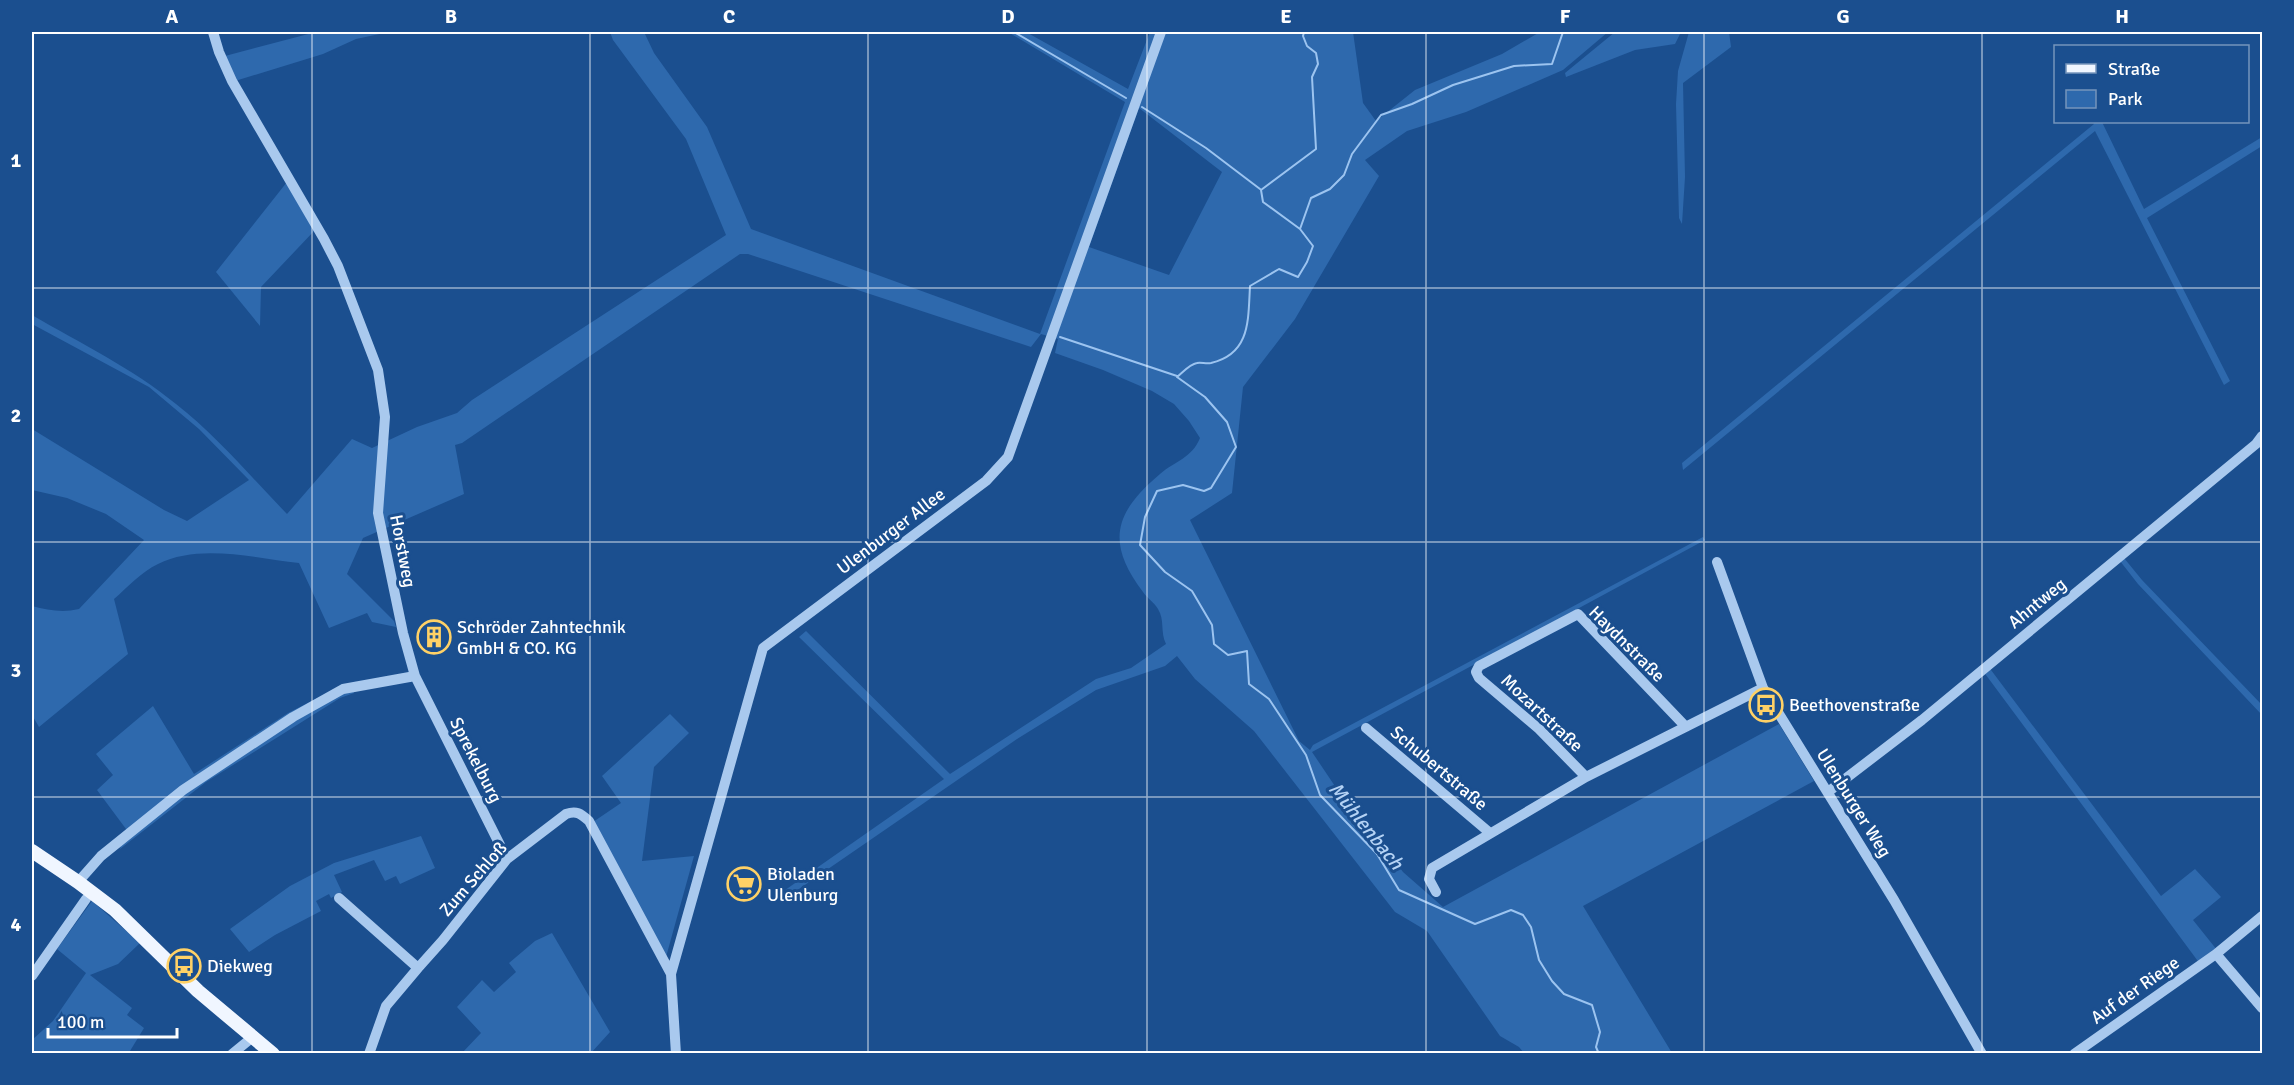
<svg xmlns="http://www.w3.org/2000/svg" width="2294" height="1085" font-family="Signika,sans-serif">
<style>
.green{fill:#2e69ad;fill-rule:evenodd}
.lines{fill:none;stroke-linecap:round;stroke-linejoin:round}
.stream{stroke:#9cc4f0;stroke-width:2}
.minor{stroke:#a9c9ee;stroke-width:10}
.major{stroke:#f0f6ff;stroke-width:14}
.grid{fill:none;stroke:#fff;stroke-width:1.5;stroke-opacity:0.55}
.labels{text-anchor:middle;dominant-baseline:central;stroke-width:6;stroke-linejoin:round;paint-order:stroke}
.street-label{font-size:18px;fill:#fff;stroke:#1b4f8f}
.poi-label{font-size:18px;fill:#fff;stroke:#1b4f8f;text-anchor:start}
.water-label{font-size:20px;font-style:italic;fill:#b5d3f5;stroke:#1b4f8f}
.neatline{fill:none;stroke:#fff;stroke-width:2}
.grid-label{font-size:20px;text-anchor:middle;font-weight:bold;fill:#fff}
</style>
<rect width="100%" height="100%" fill="#1b4f8f"/>
<path class="green" d="M316,32H389L356,39L323,54L235,81L315,230L261,287L260,326L216,272L287,182L228,82L225,56Z
M610,32H644L654,53L707,127L751,229L1040,334L1125,102L1008,32H1026L1128,89L1150,32H1353L1363,103L1376,121L1415,90L1502,54L1540,32H1608L1563,70L1466,112L1407,131L1365,160L1379,176L1295,319L1243,387L1232,493L1190,520L1299,741L1310,750L1313,745L1703,537L1705,540L1312,752L1353,813L1369,825L1403,872L1443,907L1779,724L1814,781L1583,906L1672,1053H1524L1519,1047L1500,1036L1427,931L1395,912L1254,731L1195,679L1177,656L1165,666L1096,690L1017,739L783,900L778,895L944,779L799,637L806,631L950,774L1096,679L1131,668L1166,644C1160,632 1165,620 1158,609C1154,602 1147,598 1143,592C1105,542 1115,512 1160,474C1175,461 1192,458 1200,438L1189,421L1174,404L1152,391L1103,370L1055,353L1058,339L1041,334L1031,347L748,254H740L462,443L455,445L464,494L363,538L347,574L394,621L396,627L372,622L367,613L329,628L299,563C255,558 199,543 158,564C141,572 128,587 114,599L128,654L39,727L32,715V606C48,610 62,613 79,609L144,540L106,514L67,498L32,490V429L164,510L187,521L249,480L199,429L149,387L32,324V315C80,343 132,368 176,404C217,436 251,477 287,514L352,439L372,448L417,427L457,413L472,400L726,235L686,139L613,40ZM1139,108L1222,172L1169,275L1089,247Z
M1615,32H1681L1675,44L1635,50L1566,77L1565,73Z
M1689,32H1729L1731,47L1683,83L1685,177L1682,224L1679,218L1676,104L1678,71Z
M2093,122H2102L2144,209L2262,137V146L2147,218L2230,381L2224,385L2095,131L1683,470L1682,463L2094,124Z
M2124,558L2142,580L2262,705V715L2138,584L2120,561Z
M1988,666L2161,896L2195,869L2221,897L2193,920L2221,955L2203,968L1983,671Z
M351,684L354,693L340,698L206,782L120,849L126,829L97,790L113,775L96,754L153,706L194,774L288,713L343,685Z
M670,714L689,733L654,767L642,861L694,856L666,957L593,822L621,803L602,776Z
M421,836L435,868L400,884L396,876L385,881L374,860L334,875L342,892L331,898L329,894L316,901L321,911L275,935L249,952L230,929L290,886L334,863Z
M92,901L140,943L118,964L90,975L132,1008L127,1015L144,1028L130,1051L133,1053H32V1040L53,1021L86,973L57,949Z
M552,933L610,1032L591,1053H462L481,1033L457,1007L482,980L494,992L516,972L509,963L535,941Z"/>
<g class="lines">
<path class="stream" d="M1014,32L1126,98
M1304,32L1303,36L1307,46L1316,53L1318,64L1312,77L1316,149L1261,190L1263,202L1300,229L1313,246L1307,262L1298,277L1279,269L1250,286C1248,319 1251,354 1211,363C1206,364 1201,362 1197,363C1190,364 1183,372 1177,377L1205,397L1227,422L1236,447L1211,488L1204,491L1183,485L1157,491L1145,517L1140,545L1165,572L1192,591L1212,625L1214,644L1228,655L1247,651L1249,684L1269,699L1306,755L1320,795L1377,854L1399,890L1475,924L1511,910L1523,915L1531,927L1539,960L1552,981L1564,994L1592,1005L1600,1032L1596,1047L1599,1054
M1142,107L1206,148L1260,189
M1300,229L1311,198L1330,189L1344,175L1352,154L1381,115L1412,104L1453,85L1514,66L1552,64L1563,32
M1060,337L1177,376"/>
<path class="minor" d="M213,32L219,52L232,81L324,239L338,266L378,370L385,417L378,513L403,633L415,676L507,859
M1717,562L1763,688L1894,900L1982,1054
M1366,728L1490,833
M1586,777L1539,729L1479,678L1476,672L1479,666L1578,614L1686,727
M1828,792L1922,720L2256,444L2262,436
M78,882L101,856L183,790L293,717L343,689L415,676
M1436,892L1429,879L1432,868L1586,777L1763,688
M339,898L418,968
M2216,954L2262,1008
M32,976L86,899
M232,1054L254,1036
M369,1054L386,1006L418,968L443,940L507,859L566,814C577,810 581,814 589,821L671,974
M676,1054L671,974L763,648L986,481L1008,457L1161,32
M2074,1054L2216,954L2262,916"/>
<path class="major" d="M32,851L78,882L115,910L198,991L273,1054"/>
</g>
<path class="grid" d="M312,32V1054M590,32V1054M868,32V1054M1147,32V1054M1426,32V1054M1704,32V1054M1982,32V1054M32,288H2262M32,542H2262M32,797H2262"/>
<defs>
<symbol id="building-ring" viewBox="-11 -11 22 22"><circle r="9.5" fill="#1b4f8f" stroke="#ffd166" stroke-width="1.5"/><path d="M-4-6H4V6H1V3H-1V6H-4ZM-2.5-4.3h1.7v1.8h-1.7ZM.8-4.3h1.7v1.8H.8ZM-2.5-1h1.7V.8h-1.7ZM.8-1h1.7V.8H.8Z" fill="#ffd166"/></symbol>
<symbol id="bus-ring" viewBox="-11 -11 22 22"><circle r="9.5" fill="#1b4f8f" stroke="#ffd166" stroke-width="1.5"/><path d="M-5-6H5V4H4V6H2V4H-2V6H-4V4H-5ZM-3.5-4V0h7V-4ZM-3.5 1.2v1.5H-2V1.2ZM2 1.2v1.5H3.5V1.2Z" fill="#ffd166"/></symbol>
<symbol id="supermarket-ring" viewBox="-11 -11 22 22"><circle r="9.5" fill="#1b4f8f" stroke="#ffd166" stroke-width="1.5"/><path d="M-6-5.5h2.5l.6 2H6L4.5 2H-2.5L-4.4-4H-6ZM-1.5 3.2a1.3 1.3 0 1 0 .1 0ZM3 3.2a1.3 1.3 0 1 0 .1 0Z" fill="#ffd166"/></symbol>
</defs>
<g fill-rule="evenodd">
<use href="#building-ring" x="415" y="618" width="38" height="38"/>
<use href="#bus-ring" x="1747" y="686" width="38" height="38"/>
<use href="#supermarket-ring" x="725" y="865" width="38" height="38"/>
<use href="#bus-ring" x="165" y="947" width="38" height="38"/>
</g>
<g class="labels">
<g class="street-label">
<text transform="translate(891 531) rotate(-37)">Ulenburger Allee</text>
<text transform="translate(403 551) rotate(79)">Horstweg</text>
<text transform="translate(2037 603) rotate(-39)">Ahntweg</text>
<text transform="translate(1627 644) rotate(45)">Haydnstraße</text>
<text transform="translate(1542 713) rotate(43)">Mozartstraße</text>
<text transform="translate(476 760) rotate(63)">Sprekelburg</text>
<text transform="translate(1439 768) rotate(40)">Schubertstraße</text>
<text transform="translate(1854 803) rotate(58)">Ulenburger Weg</text>
<text transform="translate(473 879) rotate(-49)">Zum Schloß</text>
<text transform="translate(2135 990) rotate(-35)">Auf der Riege</text>
</g>
<g class="poi-label">
<text x="457" y="627">Schröder Zahntechnik<tspan x="457" dy="21">GmbH &amp; CO. KG</tspan></text>
<text x="1789" y="705">Beethovenstraße</text>
<text x="767" y="874">Bioladen<tspan x="767" dy="21">Ulenburg</tspan></text>
<text x="207" y="966">Diekweg</text>
</g>
<g class="water-label">
<text transform="translate(1366 826) rotate(51)">Mühlenbach</text>
</g>
</g>
<rect width="2294" height="1085" fill="none" stroke="#1b4f8f" stroke-width="66"/>
<rect x="2054" y="45" width="195" height="78" fill="#1b4f8f" stroke="#7695bc" stroke-width="1.5"/>
<rect x="2066" y="64" width="30" height="9" fill="#f0f6ff" stroke="#7695bc" stroke-width="1.5"/>
<text x="2108" y="75" font-size="18" fill="#ffffff">Straße</text>
<rect x="2066" y="90" width="30" height="18" fill="#2e69ad" stroke="#7695bc" stroke-width="1.5"/>
<text x="2108" y="105" font-size="18" fill="#ffffff">Park</text>
<path d="M48 1028v9h129v-9" fill="none" stroke="#ffffff" stroke-width="3"/>
<text x="57" y="1028" font-size="18" fill="#ffffff" stroke="#1b4f8f" stroke-width="4.5" paint-order="stroke">100 m</text>
<rect x="33" y="33" width="2228" height="1019" class="neatline"/>
<g class="grid-label">
<text x="172" y="23">A</text>
<text x="451" y="23">B</text>
<text x="729" y="23">C</text>
<text x="1008" y="23">D</text>
<text x="1286" y="23">E</text>
<text x="1565" y="23">F</text>
<text x="1843" y="23">G</text>
<text x="2122" y="23">H</text>
<text x="16" y="167">1</text>
<text x="16" y="422">2</text>
<text x="16" y="677">3</text>
<text x="16" y="931">4</text>
</g>
</svg>
